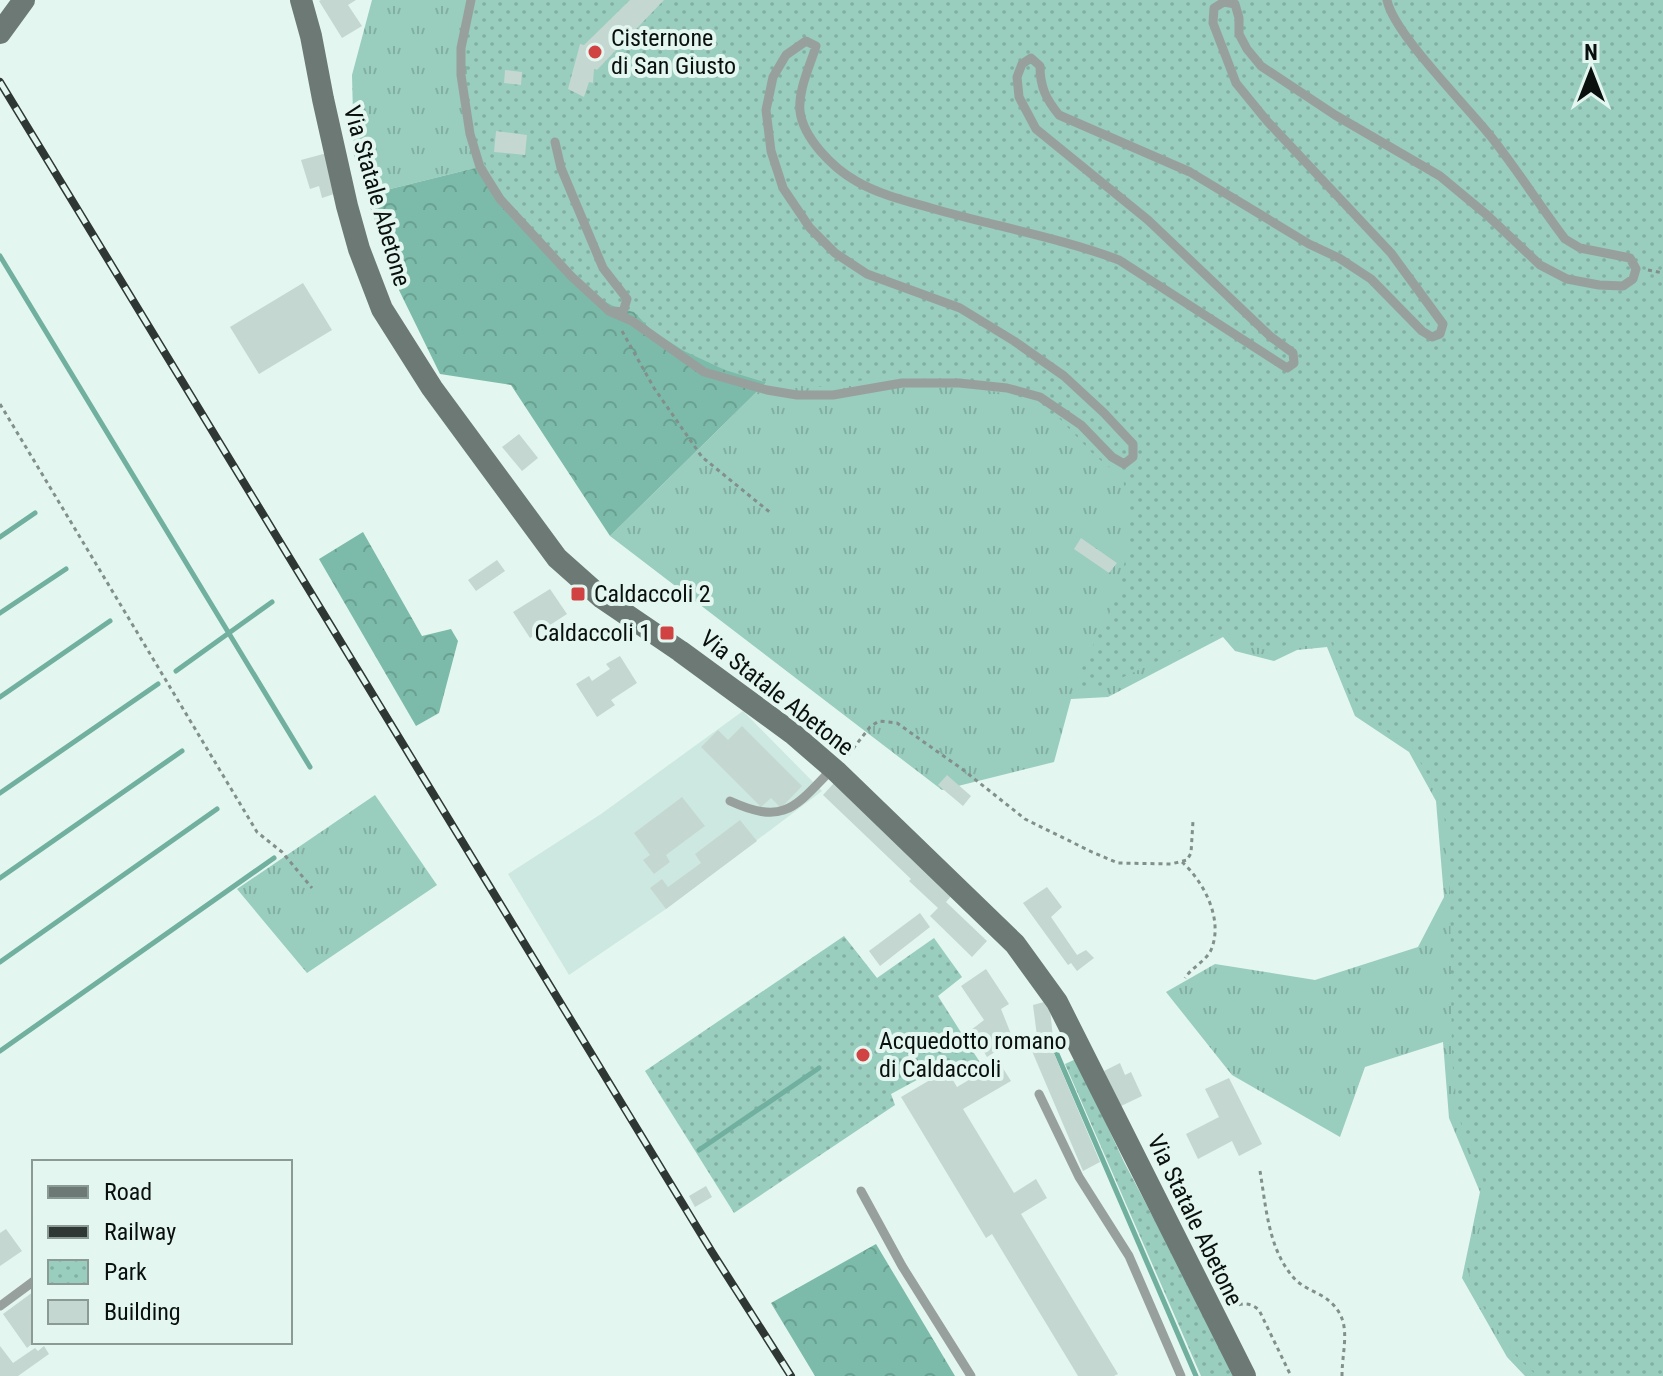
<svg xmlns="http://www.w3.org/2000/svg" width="1663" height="1376" font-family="'Roboto Condensed',sans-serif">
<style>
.built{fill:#cde8e0}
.grass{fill:url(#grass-tufts)}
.forest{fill:url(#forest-crowns)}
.park{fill:url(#park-dots)}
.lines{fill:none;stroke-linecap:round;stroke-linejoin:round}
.stream{stroke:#71b09e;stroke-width:5}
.building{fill:#c4d7d1}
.path{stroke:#828f8b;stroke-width:3;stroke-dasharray:4 4;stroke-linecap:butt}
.service{stroke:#98a09d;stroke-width:9}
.secondary{stroke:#6d7975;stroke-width:22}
.rail-casing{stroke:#2f3734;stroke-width:8}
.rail{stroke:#e3f6f0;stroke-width:5;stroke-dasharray:15;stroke-linecap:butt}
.poi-dot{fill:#d14242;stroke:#e3f6f0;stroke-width:3}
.labels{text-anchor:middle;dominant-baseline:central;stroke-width:8;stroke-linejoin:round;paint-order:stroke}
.poi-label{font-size:24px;fill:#0a100e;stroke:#e3f6f0;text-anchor:start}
.street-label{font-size:24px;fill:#0a100e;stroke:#e3f6f0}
</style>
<defs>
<pattern id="grass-tufts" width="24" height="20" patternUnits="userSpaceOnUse" patternTransform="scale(2)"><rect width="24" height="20" fill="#99cdbe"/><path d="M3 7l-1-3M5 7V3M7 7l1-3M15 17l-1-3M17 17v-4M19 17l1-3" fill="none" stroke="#82afa2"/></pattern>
<pattern id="forest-crowns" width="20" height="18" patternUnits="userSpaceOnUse" patternTransform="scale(2)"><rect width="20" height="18" fill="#7cbba9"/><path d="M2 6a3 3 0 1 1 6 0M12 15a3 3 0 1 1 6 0" fill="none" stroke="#6aa090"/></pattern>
<pattern id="park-dots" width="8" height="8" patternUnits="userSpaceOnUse" patternTransform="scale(2)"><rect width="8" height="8" fill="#99cdbe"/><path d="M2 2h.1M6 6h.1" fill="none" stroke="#82afa2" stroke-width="1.8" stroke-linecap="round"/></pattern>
</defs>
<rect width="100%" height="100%" fill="#e3f6f0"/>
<path class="built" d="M743,711L822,791L666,909L569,975L508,874L601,814Z"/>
<path class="grass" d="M372,0H695L603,136L366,195L354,156L352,75Z
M1283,0L1663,1376H1525L1507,1357L1462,1278L1480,1192L1449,1118L1443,1042L1365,1067L1340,1137L1232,1075L1166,992L1215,964L1315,980L1418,947L1444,897L1436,801L1409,752L1355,716L1327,647L1297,650L1274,661L1235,651L1223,637L1108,697L1071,699L1054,762L942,790L610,536L838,312Z
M375,795L437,885L307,973L237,889Z"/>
<path class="forest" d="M603,136L838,312L610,536L511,385L440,374L396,284L366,195Z
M363,532L422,636L451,629L458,641L439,713L416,726L319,559Z
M876,1244L955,1376H815L771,1303Z"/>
<path class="park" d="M475,0H1663V1376H1537L1516,1356L1488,1317L1469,1275L1488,1193L1458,1116L1452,1059L1450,893L1445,845L1447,836L1441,797L1413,750L1363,714L1345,682L1331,642L1296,641L1271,651L1238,643L1225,630L1104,686L1072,689L1117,596L1131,534L1123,478L1094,455L1060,419L1020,397L968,386L944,384L905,373L823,387L774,385L725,370L684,351L651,330L634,312L617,308L598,298L521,219L491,180L473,137L467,84L466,39Z
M844,936L877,978L934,938L962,977L938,996L981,1064L961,1077L950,1062L891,1094L895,1105L734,1213L645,1071Z
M1076,1059L1124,1162L1237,1376H1201L1065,1064Z"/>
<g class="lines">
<path class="stream" d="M0,256L310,767
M0,537L35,513
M0,613L66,569
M176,671L272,602
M0,697L110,621
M0,793L158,684
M0,878L182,751
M0,962L217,809
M1051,1040L1196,1376
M0,1051L274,858
M699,1150L819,1068"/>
</g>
<path class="building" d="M321,0H356L348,5L362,26L342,38L319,1Z
M630,0H664L597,70L594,69L593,83L589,82L584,97L568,89L580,44L584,45Z
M505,70L522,72L521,85L504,83Z
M496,131L527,135L525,155L494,152Z
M327,153L337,193L322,198L319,186L310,189L301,160Z
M303,283L332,330L259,374L230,327Z
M519,434L538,458L522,471L502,447Z
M1081,538L1117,563L1109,573L1074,549Z
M497,560L505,571L476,591L468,580Z
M550,589L567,614L530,638L513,612Z
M620,656L637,683L611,700L615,705L597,717L576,684L589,676L592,681L610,669L606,664Z
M742,726L802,786L781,808L771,798L761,807L701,747L718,730L728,740Z
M947,775L971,796L963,806L938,785Z
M834,783L952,895L946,902L987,941L972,957L930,916L938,908L909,881L911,879L823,795Z
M682,797L705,826L666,855L670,862L654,874L643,860L650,855L634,833Z
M740,820L757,841L666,909L650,888L662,879L668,887L701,863L695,854Z
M1047,887L1062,907L1051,917L1077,955L1086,950L1094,958L1077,971L1071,963L1068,965L1023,903Z
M920,913L930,927L880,966L869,951Z
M986,969L1009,1004L1001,1009L1013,1039L1037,1036L1033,1005L1044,1002L1050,1009L1053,1038L1048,1039L1100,1162L1083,1171L1029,1044L1012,1047L1009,1053L1003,1047L987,1057L971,1030L984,1020L961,986Z
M999,1062L1011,1081L963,1109L1014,1193L1036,1179L1047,1198L1021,1214L1118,1374L1114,1376H1078L992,1234L986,1238L901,1097L947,1070L957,1087Z
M1120,1063L1125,1075L1131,1072L1142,1096L1121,1106L1104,1071Z
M1229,1078L1262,1144L1239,1156L1232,1141L1198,1159L1186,1134L1219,1117L1205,1089Z
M706,1186L712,1197L695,1207L689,1196Z
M6,1229L22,1251L0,1266V1233Z
M33,1292L34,1342L27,1348L3,1314Z
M0,1346L13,1363L35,1348L38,1351L44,1346L49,1354L18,1376H0Z"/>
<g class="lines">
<path class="path" d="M1648,270L1663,273
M622,331L654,388L702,457L772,514
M0,404L257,832L282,852L312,888
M848,755L870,727L879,721L897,723L962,769L1025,819L1092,852L1118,863L1171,864L1187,860L1191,853L1193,821
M1182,862C1204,882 1224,920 1211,950C1206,961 1192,967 1185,978
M1260,1171C1266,1206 1268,1248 1293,1277C1300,1286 1314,1291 1324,1297C1355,1318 1342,1345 1342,1376
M1231,1307C1242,1303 1250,1302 1259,1310L1291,1376"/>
<path class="service" d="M471,0L461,48V75L470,134L480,167L500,199L571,276L609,311L632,321L704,372L767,390L797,395H833L902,383H959L1007,388L1040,397L1081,425L1112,457L1124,464L1133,457V444L1104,413L1064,376L1014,341L960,308L867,274L835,253L810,228L783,188L771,151L766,110L773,77L786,55L806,41L816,46C810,66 798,90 800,111C803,138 833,168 856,181C878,194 906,201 931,208C993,226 1058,237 1119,260L1287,368L1294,363L1293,353L1271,337L1148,220L1036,129L1019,97L1017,77L1022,64L1031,58L1040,66C1040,87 1046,99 1059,115L1190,172L1309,244L1339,258L1371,279L1422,331L1432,337L1440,334L1443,324L1391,253L1267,121L1236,83L1213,23L1214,8L1224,2L1235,4L1239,18V34L1247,49L1261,66L1335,115L1440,176L1487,215L1540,265L1567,279L1599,285L1623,286L1633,279L1636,269L1630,258L1580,248L1565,239C1540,206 1518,171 1492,138C1468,107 1393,33 1387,0
M555,142L561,168L603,268L627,299L623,312L613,311
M730,801C785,826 795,807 833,768
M1039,1094L1079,1177L1129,1256L1181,1376
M861,1191L902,1266L971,1376
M0,1306L34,1281"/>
<path class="secondary" d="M301,0L311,36L323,99L347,206L359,249L382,309L432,388L557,558L602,598L680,651L792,733L836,771L1015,944L1057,1002L1245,1376
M0,33L24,0"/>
<defs>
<path id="rail" d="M0,82L712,1252L791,1376"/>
</defs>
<use href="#rail" class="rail-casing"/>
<use href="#rail" class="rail"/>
</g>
<g class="poi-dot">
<circle cx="595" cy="52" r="8"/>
<rect x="570" y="586" width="16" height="16" rx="4"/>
<rect x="659" y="625" width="16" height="16" rx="4"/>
<circle cx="863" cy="1055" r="8"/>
</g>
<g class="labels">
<g class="poi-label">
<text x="611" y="38">Cisternone<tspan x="611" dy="28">di San Giusto</tspan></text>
<text x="594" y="594">Caldaccoli 2</text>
<text x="651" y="633" text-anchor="end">Caldaccoli 1</text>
<text x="879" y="1041">Acquedotto romano<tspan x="879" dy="28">di Caldaccoli</tspan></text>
</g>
<g class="street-label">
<text transform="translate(377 196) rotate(74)">Via Statale Abetone</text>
<text transform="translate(777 693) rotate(38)">Via Statale Abetone</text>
<text transform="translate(1195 1220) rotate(64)">Via Statale Abetone</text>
</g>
</g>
<rect x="32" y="1160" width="260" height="184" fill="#e3f6f0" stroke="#8c9a96" stroke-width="2"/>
<rect x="48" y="1186" width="40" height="12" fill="#6d7975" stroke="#8c9a96" stroke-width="2"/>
<text x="104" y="1200" font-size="24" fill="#0a100e">Road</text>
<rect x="48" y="1226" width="40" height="12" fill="#2f3734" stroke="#8c9a96" stroke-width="2"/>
<text x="104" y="1240" font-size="24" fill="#0a100e">Railway</text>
<rect x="48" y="1260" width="40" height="24" fill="url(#park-dots)" stroke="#8c9a96" stroke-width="2"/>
<text x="104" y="1280" font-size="24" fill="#0a100e">Park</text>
<rect x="48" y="1300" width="40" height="24" fill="#c4d7d1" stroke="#8c9a96" stroke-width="2"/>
<text x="104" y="1320" font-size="24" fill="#0a100e">Building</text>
<g transform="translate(1591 72)" stroke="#e3f6f0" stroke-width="6" paint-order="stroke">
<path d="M0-6L14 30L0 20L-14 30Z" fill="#0a100e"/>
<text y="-12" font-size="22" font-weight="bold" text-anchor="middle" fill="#0a100e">N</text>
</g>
</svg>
